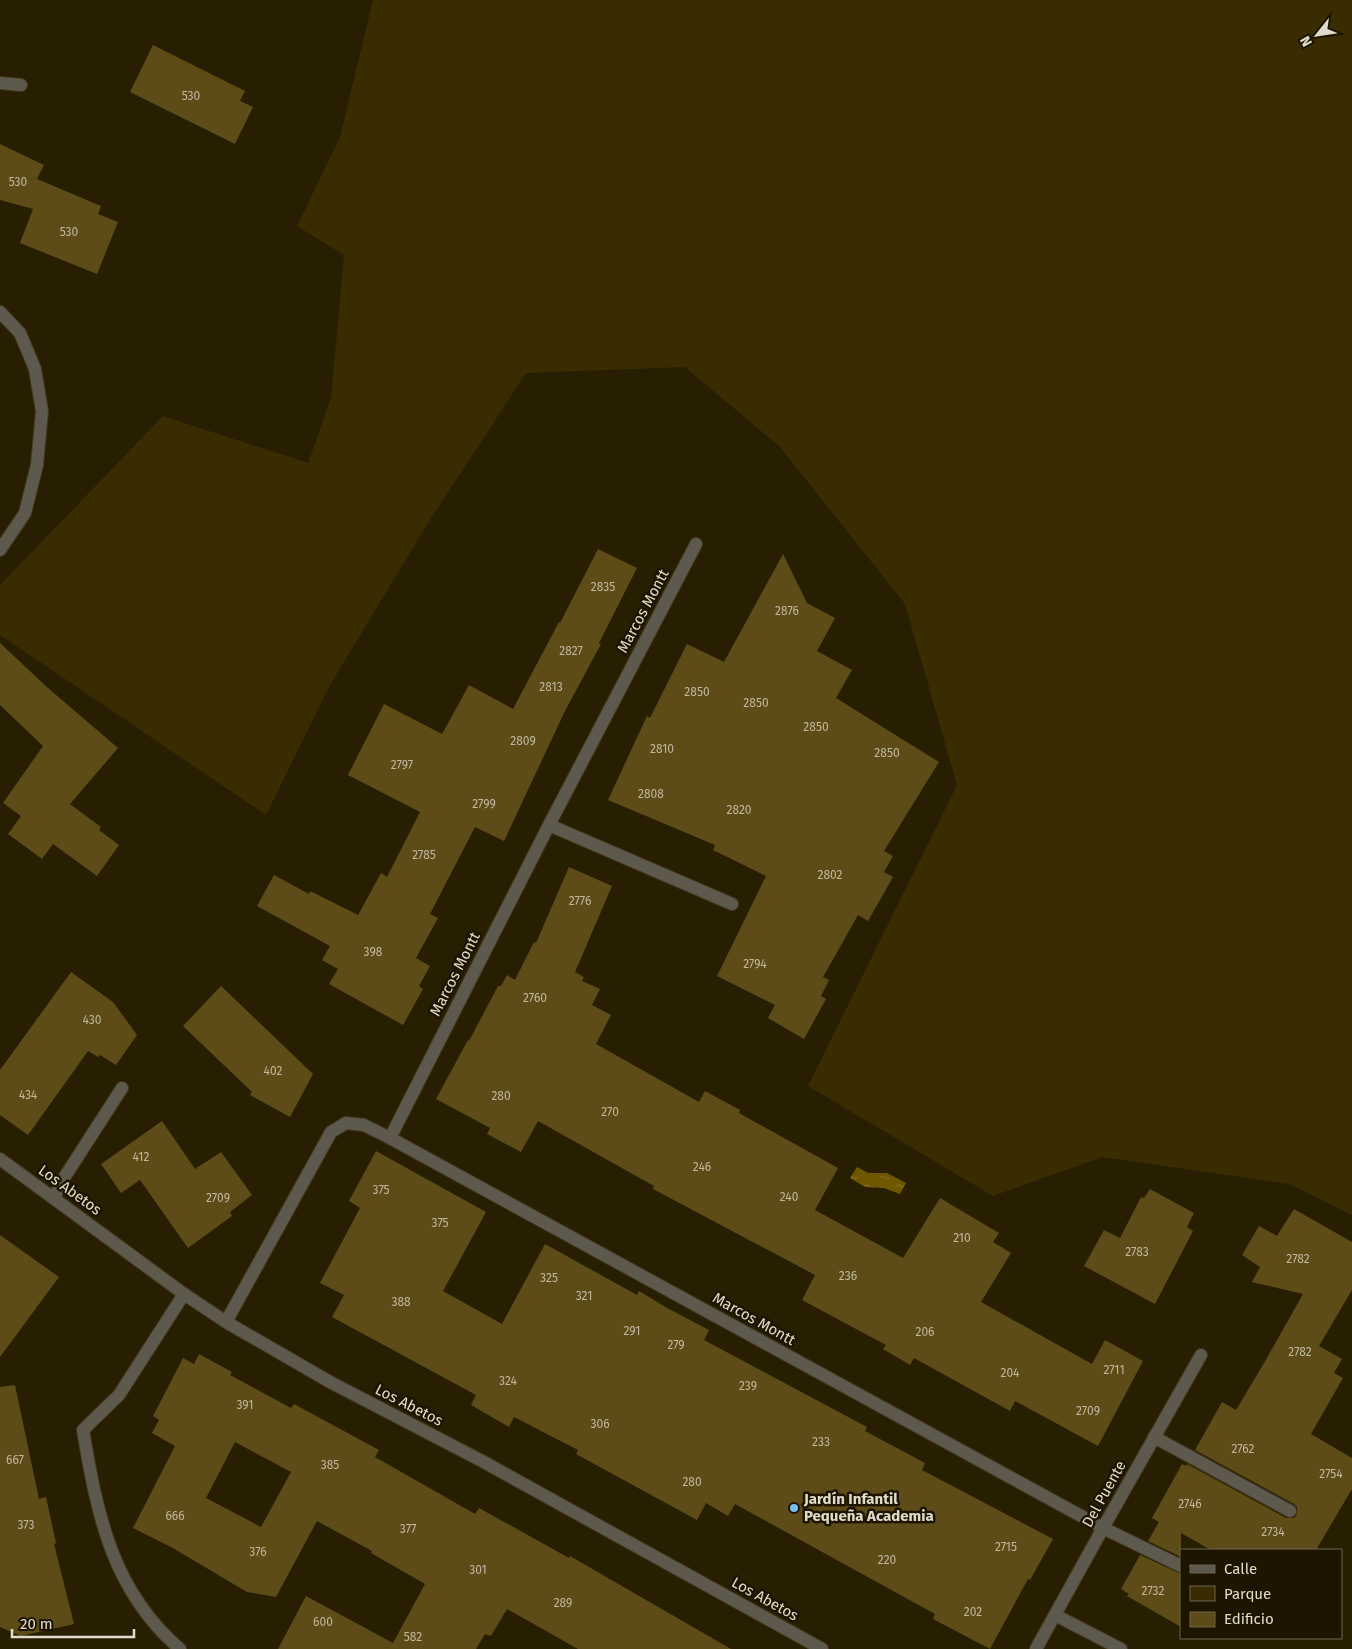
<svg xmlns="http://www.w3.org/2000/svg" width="1352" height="1649" font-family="'Fira Sans',sans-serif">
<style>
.green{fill:#3a2c01}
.water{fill:url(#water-ripples)}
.building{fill:#5d4c18;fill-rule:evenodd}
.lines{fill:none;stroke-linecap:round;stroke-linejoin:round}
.lane-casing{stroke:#42391f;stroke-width:14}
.street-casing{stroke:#42391f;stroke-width:14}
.lane{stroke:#5e594d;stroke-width:12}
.street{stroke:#5e594d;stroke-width:12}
.poi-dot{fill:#74c0f6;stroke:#1e1500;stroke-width:2}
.labels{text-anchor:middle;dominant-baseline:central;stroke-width:5;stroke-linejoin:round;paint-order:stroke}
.number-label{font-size:12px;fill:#c0b79e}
.street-label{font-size:15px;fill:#e1dbcb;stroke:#1e1500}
.poi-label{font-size:15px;font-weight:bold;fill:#e1dbcb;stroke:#1e1500;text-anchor:start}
</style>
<defs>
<pattern id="water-ripples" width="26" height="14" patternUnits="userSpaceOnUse" patternTransform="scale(1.25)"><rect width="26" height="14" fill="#6f5700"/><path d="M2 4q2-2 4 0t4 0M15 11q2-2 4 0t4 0" fill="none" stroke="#836f24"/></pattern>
</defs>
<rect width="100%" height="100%" fill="#281f03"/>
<path class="green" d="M373,0H1352V1215L1289,1184L1102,1157L993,1196L808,1086L957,785L905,604L780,447L685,367L526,373L428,523L330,685L266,815L0,635V585L163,416L308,463L331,398L344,255L297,226L340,137Z"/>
<path class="water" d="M857,1167L868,1173H887L906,1183L900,1194L884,1188L865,1187L850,1178Z"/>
<path class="building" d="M153,45L245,91L240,101L253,107L235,144L130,92Z
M0,144L44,165L37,179L101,206L98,214L118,222L97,274L20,243L33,209L0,200Z
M598,549L637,568L599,643L601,644L565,711L504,841L475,827L430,914L438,918L416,958L430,966L419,986L423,989L403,1025L329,984L338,969L322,960L330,946L257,906L274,875L309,894L310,891L358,915L381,873L387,877L420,812L348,775L384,704L442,734L469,685L513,709L559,622L560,623Z
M783,554L807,603L835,618L817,651L852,670L836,698L939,762L884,851L893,856L884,872L893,877L868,921L858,915L823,977L829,980L821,996L826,999L804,1039L768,1018L775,1005L717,976L766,876L713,850L715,845L608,800L647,716L650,718L687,644L724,662Z
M0,643L48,688L118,748L70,804L101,827L99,830L119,845L97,876L53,844L42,859L8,834L21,816L3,803L43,746L0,705Z
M569,867L612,886L575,972L584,977L582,981L600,989L592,1005L611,1015L596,1044L699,1102L705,1091L740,1110L739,1113L838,1168L815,1210L903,1258L940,1198L999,1233L993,1242L1011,1253L981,1302L1092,1364L1105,1340L1143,1361L1098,1446L1015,1401L1010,1411L914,1358L910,1365L883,1349L886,1345L802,1300L815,1275L653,1189L654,1186L538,1121L521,1152L487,1134L490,1128L436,1099L468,1040L469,1041L498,986H501L507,975L515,980L534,942L536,943Z
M71,972L113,1002L137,1035L116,1065L100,1055L98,1057L88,1051L28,1135L0,1115V1070Z
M221,986L313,1074L290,1117L250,1095L252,1092L183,1026Z
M162,1121L195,1169L221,1152L252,1195L230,1212L232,1216L188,1248L140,1180L121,1193L101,1164Z
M376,1151L486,1212L443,1291L502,1324L545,1244L637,1295L639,1291L669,1309L709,1330L704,1340L867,1427L865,1431L925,1463L922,1470L1053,1539L1030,1580L1028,1579L990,1649L933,1619L935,1614L735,1504L728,1516L706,1503L697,1520L576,1454L578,1450L514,1417L509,1427L471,1405L476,1395L332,1317L344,1295L320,1283L360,1208L349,1201Z
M1150,1189L1194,1213L1187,1227L1193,1231L1155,1304L1084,1266L1104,1230L1120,1238L1141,1197L1144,1198Z
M1294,1209L1352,1242V1290L1319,1346L1342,1359L1334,1373L1343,1378L1311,1434L1352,1458V1489L1316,1550H1211L1181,1533V1557L1148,1541L1159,1522L1152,1518L1182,1464L1186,1466L1187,1464L1286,1518H1294L1297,1514V1507L1294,1504L1195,1450L1222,1402L1236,1410L1264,1363L1303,1294L1252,1282L1260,1267L1242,1255L1259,1226L1277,1236Z
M0,1235L59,1277L0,1357Z
M199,1354L232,1372L230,1375L291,1408L294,1404L379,1450L375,1457L475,1514L479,1508L569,1558L570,1556L731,1649H578L507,1609L491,1636L485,1634L476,1649H278L306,1596L393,1643L425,1584L371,1553L372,1551L317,1521L276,1597L247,1592L171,1547L133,1528L175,1446L152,1433L159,1420L153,1416L183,1358L194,1364ZM235,1442L291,1472L261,1527L206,1498Z
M15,1385L39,1499L46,1497L56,1543L54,1544L74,1624L21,1636L0,1627V1387Z
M1140,1555L1181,1574V1627L1127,1596L1129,1594L1121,1589Z"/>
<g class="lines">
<defs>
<path id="lane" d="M54,1198L62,1181L122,1088
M1154,1437L1290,1511
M1103,1528L1181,1566
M1055,1615L1121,1649"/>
<path id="street" d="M0,83L21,85
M0,312L20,333L35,369L42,411L37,465L25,513L0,550
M549,825L732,904
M390,1138L549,825L696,544
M0,1159L184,1294L226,1322L330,1382L482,1461L822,1649
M226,1322L331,1132L346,1123L364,1125L390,1138L1103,1528
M180,1649C112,1591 97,1514 83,1430L119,1395L184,1294
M1036,1649L1103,1528L1201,1355"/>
</defs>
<use href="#lane" class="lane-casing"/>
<use href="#street" class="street-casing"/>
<use href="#lane" class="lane"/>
<use href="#street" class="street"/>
</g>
<circle class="poi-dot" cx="794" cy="1508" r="5"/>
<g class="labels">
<g class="number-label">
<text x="191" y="96">530</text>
<text x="18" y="182">530</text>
<text x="69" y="232">530</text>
<text x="603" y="587">2835</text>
<text x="787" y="611">2876</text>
<text x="571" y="651">2827</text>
<text x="551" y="687">2813</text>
<text x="697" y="692">2850</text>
<text x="756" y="703">2850</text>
<text x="816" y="727">2850</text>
<text x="523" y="741">2809</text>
<text x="662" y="749">2810</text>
<text x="887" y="753">2850</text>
<text x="402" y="765">2797</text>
<text x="651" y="794">2808</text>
<text x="484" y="804">2799</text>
<text x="739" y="810">2820</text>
<text x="424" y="855">2785</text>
<text x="830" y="875">2802</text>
<text x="580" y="901">2776</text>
<text x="373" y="952">398</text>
<text x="755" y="964">2794</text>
<text x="535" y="998">2760</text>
<text x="92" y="1020">430</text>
<text x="273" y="1071">402</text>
<text x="28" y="1095">434</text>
<text x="501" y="1096">280</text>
<text x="610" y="1112">270</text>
<text x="141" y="1157">412</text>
<text x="702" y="1167">246</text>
<text x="381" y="1190">375</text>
<text x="789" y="1197">240</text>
<text x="218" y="1198">2709</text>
<text x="440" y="1223">375</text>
<text x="962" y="1238">210</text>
<text x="1137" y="1252">2783</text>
<text x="1298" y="1259">2782</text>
<text x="848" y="1276">236</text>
<text x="549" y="1278">325</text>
<text x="584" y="1296">321</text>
<text x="401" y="1302">388</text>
<text x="632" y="1331">291</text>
<text x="925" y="1332">206</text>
<text x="676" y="1345">279</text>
<text x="1300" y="1352">2782</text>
<text x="1114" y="1370">2711</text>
<text x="1010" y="1373">204</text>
<text x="508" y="1381">324</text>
<text x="748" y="1386">239</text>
<text x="245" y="1405">391</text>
<text x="1088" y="1411">2709</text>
<text x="600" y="1424">306</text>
<text x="821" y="1442">233</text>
<text x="1243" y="1449">2762</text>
<text x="15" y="1460">667</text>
<text x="330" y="1465">385</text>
<text x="1331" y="1474">2754</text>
<text x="692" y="1482">280</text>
<text x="1190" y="1504">2746</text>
<text x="175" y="1516">666</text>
<text x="26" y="1525">373</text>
<text x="408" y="1529">377</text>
<text x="1273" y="1532">2734</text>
<text x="1006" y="1547">2715</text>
<text x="258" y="1552">376</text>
<text x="887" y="1560">220</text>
<text x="478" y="1570">301</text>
<text x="1153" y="1591">2732</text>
<text x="563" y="1603">289</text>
<text x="973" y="1612">202</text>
<text x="323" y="1622">600</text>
<text x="413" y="1637">582</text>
</g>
<g class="street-label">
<text transform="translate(643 611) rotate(-62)">Marcos Montt</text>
<text transform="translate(455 974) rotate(-63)">Marcos Montt</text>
<text transform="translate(70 1190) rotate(36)">Los Abetos</text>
<text transform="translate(754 1319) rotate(29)">Marcos Montt</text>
<text transform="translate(409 1405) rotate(27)">Los Abetos</text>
<text transform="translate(1104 1494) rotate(-61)">Del Puente</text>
<text transform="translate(765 1599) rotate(29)">Los Abetos</text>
</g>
<g class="poi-label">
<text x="804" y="1499">Jardín Infantil<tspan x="804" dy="17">Pequeña Academia</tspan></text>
</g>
</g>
<rect x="1180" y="1549" width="162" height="90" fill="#1e1500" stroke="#6c6451"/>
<rect x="1190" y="1565" width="25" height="8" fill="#5e594d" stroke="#6c6451"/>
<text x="1224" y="1574" font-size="15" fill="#e1dbcb">Calle</text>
<rect x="1190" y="1586" width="25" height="15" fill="#3a2c01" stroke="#6c6451"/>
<text x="1224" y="1599" font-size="15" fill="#e1dbcb">Parque</text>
<rect x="1190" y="1612" width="25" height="15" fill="#5d4c18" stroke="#6c6451"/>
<text x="1224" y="1624" font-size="15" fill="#e1dbcb">Edificio</text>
<g transform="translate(1317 35) rotate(240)" stroke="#1e1500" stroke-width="4" paint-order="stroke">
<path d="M0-4L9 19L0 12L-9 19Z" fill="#e1dbcb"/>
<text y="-8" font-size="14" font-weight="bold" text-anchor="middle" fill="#e1dbcb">N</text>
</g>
<path d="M12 1629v8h122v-8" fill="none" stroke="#e1dbcb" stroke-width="2.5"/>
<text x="20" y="1629" font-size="15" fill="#e1dbcb" stroke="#1e1500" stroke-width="4" paint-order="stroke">20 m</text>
</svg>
